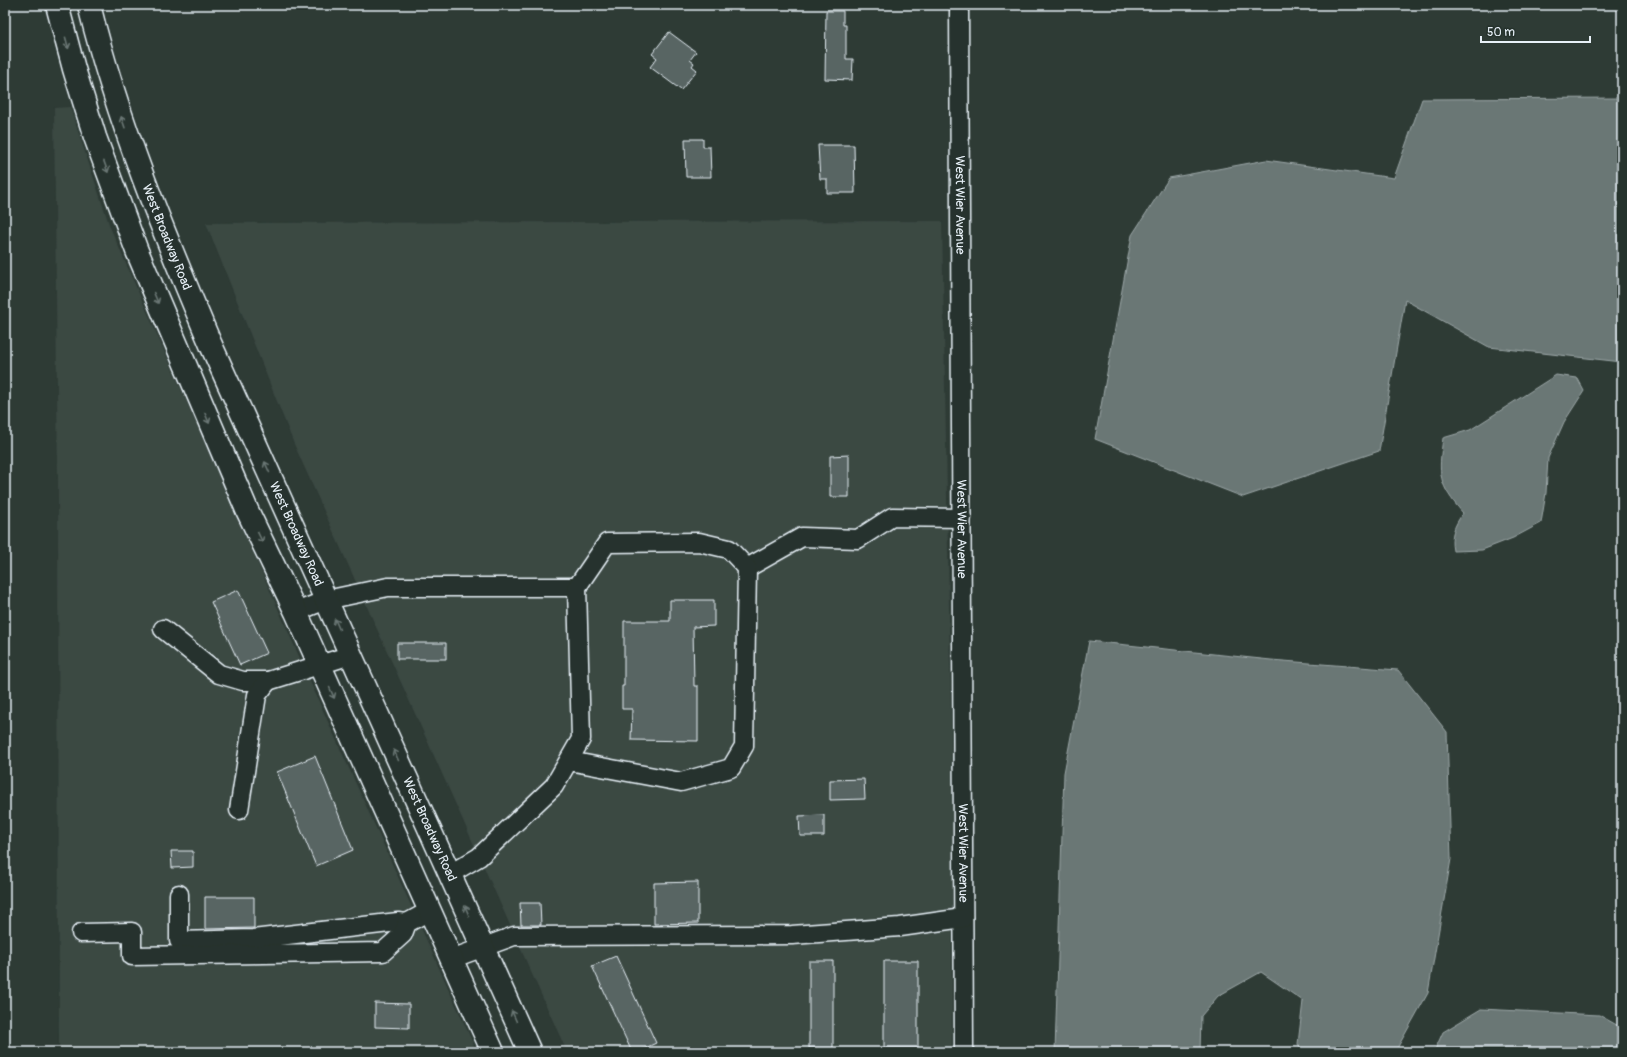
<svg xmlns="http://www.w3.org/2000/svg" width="1627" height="1057" font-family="Pangolin,sans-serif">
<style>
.built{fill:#3b4843}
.water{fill:#6b7775;stroke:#9da8a9}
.building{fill:#596563;stroke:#e8f1f8}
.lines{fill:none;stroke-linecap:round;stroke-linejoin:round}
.minor-casing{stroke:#e8f1f8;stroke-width:21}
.major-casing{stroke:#e8f1f8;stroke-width:25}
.minor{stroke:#26332d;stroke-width:18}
.major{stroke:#26332d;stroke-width:22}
.oneway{stroke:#6a7674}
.labels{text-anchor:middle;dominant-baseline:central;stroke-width:3.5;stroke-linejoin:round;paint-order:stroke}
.street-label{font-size:13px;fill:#e8f1f8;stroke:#26332d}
</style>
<rect width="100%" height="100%" fill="#2e3b35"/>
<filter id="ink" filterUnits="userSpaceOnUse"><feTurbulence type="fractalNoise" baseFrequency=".025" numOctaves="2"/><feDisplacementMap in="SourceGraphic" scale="8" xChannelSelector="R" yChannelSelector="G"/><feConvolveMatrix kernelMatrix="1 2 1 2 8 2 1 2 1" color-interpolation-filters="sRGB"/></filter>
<g filter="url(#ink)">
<path class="built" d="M70,107L110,227L130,273L320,704L477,1052H59L58,479L54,108Z
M942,221L952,772V1052H567L294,444L206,223Z"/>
<path class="water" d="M1622,98V362L1489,347L1405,300L1379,451L1243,497L1095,439L1132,235L1169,178L1266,160L1394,178L1422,99Z
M1556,375L1577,378L1584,391L1564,422L1548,458L1546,493L1541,523L1513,538L1482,550L1453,551C1450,536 1454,526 1463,513C1438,484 1438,475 1443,438L1470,430Z
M1089,641L1271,660L1398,670L1447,732L1451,859L1428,993L1395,1052H1302L1298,1044L1303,1001L1261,972L1218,996L1201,1016L1200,1052H1055L1064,773Z
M1481,1009L1599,1015L1622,1028V1052H1434L1443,1032Z"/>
<path class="building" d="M826,11H843V25H846V59H853L852,80L825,79Z
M669,32L696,52L690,60L694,63L692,66L697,70L681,90L650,67L657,58L652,54Z
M685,139H703V147H710L711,177H686Z
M818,145H854L855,193H827V179H820Z
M849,455V497H830V456Z
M238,590L267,653L240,665L211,602Z
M670,600H714V626L693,627L694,686H698V741L631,740L632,709H622V686H624V621H670Z
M397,643H446V659H397Z
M315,756L353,850L316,866L277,772Z
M864,779L865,799L830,800V780Z
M824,815V836H800L799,816Z
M171,851H193V867L172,868Z
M698,882V923L654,924V883Z
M205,897H254V928L205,929Z
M520,903H540L541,925H521Z
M616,956L656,1043L637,1052H632L592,966Z
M809,961H833V1048H809Z
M884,961H918V1048H884Z
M375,1003L409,1004V1028L375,1027Z"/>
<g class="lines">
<defs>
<g id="minor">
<path id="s1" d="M959,5L964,1052"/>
<path d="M747,568L802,537L858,539L892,517L962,518"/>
<path d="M296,612L326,600L388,587H577"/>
<path d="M163,629L219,674L243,681H268L351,655"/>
<path d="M239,810L257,695L268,681"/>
<path d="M450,874L479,857L554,786L581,739L577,587L607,543L699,542L729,549L747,568L744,746L731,768L681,782L569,761"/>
<path d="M179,894V941L253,939L398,922L407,923"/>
<path d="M81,933L132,932V956L383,952L403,934L407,923L429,911"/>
<path d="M451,959L514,936L792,935L900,927L963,918"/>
</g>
<g id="major">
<path d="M57,5L74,69L95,137L137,251L247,510L296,612L493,1052"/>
<path id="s2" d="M89,5C118,123 164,234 211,345L530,1052"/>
</g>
</defs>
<use href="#minor" class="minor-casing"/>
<use href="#major" class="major-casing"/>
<use href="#minor" class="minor"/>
<use href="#major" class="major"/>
</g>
<defs><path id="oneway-shaft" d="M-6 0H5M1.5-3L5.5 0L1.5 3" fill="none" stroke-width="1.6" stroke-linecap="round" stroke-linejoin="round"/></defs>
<g class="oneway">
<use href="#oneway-shaft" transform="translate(67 43) rotate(75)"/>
<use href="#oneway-shaft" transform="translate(123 122) rotate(-109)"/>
<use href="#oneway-shaft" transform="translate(106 167) rotate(70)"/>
<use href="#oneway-shaft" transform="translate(156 298) rotate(67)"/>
<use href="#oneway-shaft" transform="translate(207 418) rotate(67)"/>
<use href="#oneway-shaft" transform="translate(267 467) rotate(-114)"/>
<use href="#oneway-shaft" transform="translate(260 537) rotate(64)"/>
<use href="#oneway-shaft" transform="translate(337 624) rotate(-114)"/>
<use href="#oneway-shaft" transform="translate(332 693) rotate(66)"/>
<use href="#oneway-shaft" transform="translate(396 755) rotate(-114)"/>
<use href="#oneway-shaft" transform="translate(467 911) rotate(-114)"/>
<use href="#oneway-shaft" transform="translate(514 1016) rotate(-114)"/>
</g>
</g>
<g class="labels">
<g class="street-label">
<text stroke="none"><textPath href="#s1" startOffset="200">West Wier Avenue</textPath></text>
<text stroke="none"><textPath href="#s2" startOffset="245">West Broadway Road</textPath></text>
<text stroke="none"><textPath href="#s1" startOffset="524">West Wier Avenue</textPath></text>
<text stroke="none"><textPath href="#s2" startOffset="569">West Broadway Road</textPath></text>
<text stroke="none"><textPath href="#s2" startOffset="893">West Broadway Road</textPath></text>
<text stroke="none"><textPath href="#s1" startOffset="848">West Wier Avenue</textPath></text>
</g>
</g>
<rect width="1627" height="1057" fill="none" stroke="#26332d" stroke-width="20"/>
<rect x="10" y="10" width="1607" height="1037" fill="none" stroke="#e8f1f8" stroke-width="1.5" filter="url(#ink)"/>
<path d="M1481 36v6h109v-6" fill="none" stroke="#e8f1f8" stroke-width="2"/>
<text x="1487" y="36" font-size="12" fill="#e8f1f8" stroke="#26332d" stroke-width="3" paint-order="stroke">50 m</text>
</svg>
